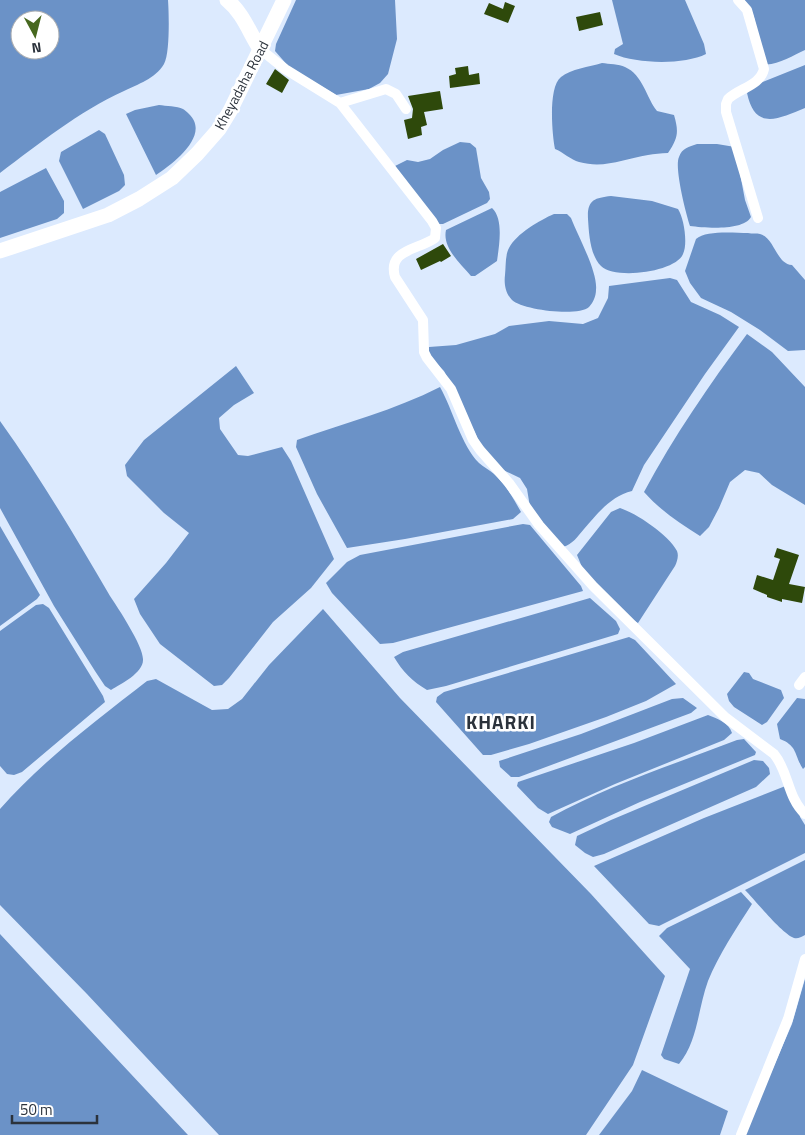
<svg xmlns="http://www.w3.org/2000/svg" width="805" height="1135" font-family="'Titillium Web',sans-serif">
<style>
.water{fill:#6b92c7;fill-rule:evenodd}
.building{fill:#2e490b}
.lines{fill:none;stroke-linecap:round;stroke-linejoin:round}
.minor{stroke:#fff;stroke-width:10}
.secondary{stroke:#fff;stroke-width:15}
.labels{text-anchor:middle;dominant-baseline:central;stroke-width:5;stroke-linejoin:round;paint-order:stroke}
.street-label{font-size:14px;fill:#2b323b;stroke:#fff}
.district-label{font-size:19px;font-weight:bold;letter-spacing:1px;fill:#2b323b;stroke:#fff}
</style>
<rect width="100%" height="100%" fill="#dceafe"/>
<path class="water" d="M0,0H168C169,13 170,54 164,64C155,79 138,84 124,91C78,112 40,143 0,173ZM20,20H50V50H20Z
M296,0H395L397,39L388,74L380,83L369,89L336,95L289,67L275,51L276,44Z
M612,0H685L704,44L706,54C684,65 637,64 614,54L615,49L623,44Z
M744,0H805V50C791,56 771,70 757,62C756,40 760,16 744,0Z
M602,63C609,64 619,64 625,67C643,75 646,97 657,111L674,115C679,132 678,138 668,153C661,153 654,154 648,155C624,159 604,169 579,162C571,160 563,152 555,149C552,134 548,87 561,77C571,69 589,67 602,63Z
M805,65V108C778,119 755,131 747,93L755,85Z
M159,105C166,106 177,106 183,109C185,110 187,112 189,114C211,135 173,164 156,175L126,114L135,110Z
M99,130L105,134L124,175L125,185L119,191L83,209L59,161L61,152Z
M460,142L470,143L476,148L481,178L489,192L490,199L487,203L443,224H438L395,166L407,160L418,162L430,159L443,150Z
M697,144H717L735,147L745,200L751,217C743,231 706,228 690,226C686,214 674,167 679,157C682,148 689,147 697,144Z
M46,168L64,201V213L57,219L0,238V192Z
M611,196L652,201L678,209C684,218 688,244 683,254C676,272 615,280 601,266C590,255 589,234 588,219C587,200 594,198 611,196Z
M492,208C504,219 499,246 497,261L475,276H471C461,264 442,248 446,230Z
M554,214H567L571,218C578,236 598,272 596,290C596,296 593,303 589,307C578,317 523,310 512,300C505,293 504,283 505,275C506,267 505,255 509,248C516,234 540,220 554,214Z
M748,233C752,234 757,233 760,234C775,238 776,264 792,265L805,280V350L788,351L760,330L731,312L701,298L690,283L685,271L696,239C706,230 734,233 748,233Z
M670,278L677,280L691,302L720,315L739,327L705,374L644,465L632,491C611,496 597,514 584,529C577,537 573,544 563,547L530,507L527,489L520,478L503,470L482,447L444,371L429,356V347L456,345L495,334L509,326L549,321L583,324L598,318L608,298L609,286Z
M747,334L772,352L805,387V505L772,485L759,473L745,470L730,482L719,508L709,527L700,536C679,523 660,510 644,492C674,436 709,385 747,334Z
M236,366L254,393L234,405L219,418L220,429L238,455L248,456L282,447L291,461L334,559L311,588L273,622L229,678L222,685L214,686L160,644L140,614L134,599L166,563L189,533L164,513L127,476L125,465L144,440Z
M440,387C453,410 461,445 479,463C483,467 490,470 494,474C505,484 514,499 521,512L513,519L405,539L347,548L317,494L296,447L297,440C345,423 395,410 440,387Z
M0,421C40,477 75,536 110,596C118,608 144,647 143,660C143,673 121,684 111,690L105,686L95,671L54,606L0,508Z
M620,508C636,513 669,535 677,551C679,556 677,562 675,566L638,623L629,618L584,572L577,555L611,512Z
M523,524L530,525L581,586L583,591L393,643L380,644L332,593L326,583L347,562L360,555Z
M0,526L40,595L37,599L0,626Z
M590,598L616,621L620,629L618,634L446,686L427,690C413,682 402,671 394,657L403,652Z
M43,604L49,608L103,696L105,702L22,772L14,775L7,774L0,766V631L36,605Z
M323,609L400,698L591,894L665,976L633,1065L586,1135H219L87,994L0,905V809C41,762 98,719 147,681L156,679L212,710L228,709L242,699L269,665Z
M629,637L635,640L676,684L646,701L606,717L529,744L491,755H483L436,702L437,697L444,692Z
M744,672L749,673L753,679L781,690L784,698L767,722L762,725L734,707L729,701L727,694Z
M683,698L697,708L691,713L519,777H511L500,767L499,761L581,734L672,699Z
M797,698L805,699V767L803,769C794,755 798,746 780,739L777,724Z
M708,715C718,719 729,723 732,733L724,740L615,784L548,814L538,808L517,786L518,782L634,743Z
M744,739L756,752L755,755L640,802L570,834L552,827L549,822L551,817C609,785 675,764 737,740Z
M754,760L763,761L769,768L770,774L756,787L604,854L593,857L585,853L575,845L577,836L611,820Z
M788,785L797,798L800,817L805,825V853L659,926L649,924L594,866L704,818Z
M805,860V935C801,937 798,939 794,938C782,934 755,900 745,890Z
M741,892L752,904C737,927 718,956 708,981C698,1008 698,1041 679,1064L664,1059L661,1055L690,969L659,936L667,928Z
M0,934L188,1135H0Z
M805,979V1135H744L792,1024Z
M642,1070L728,1111L720,1135H599L632,1091Z"/>
<path class="building" d="M505,2L515,6L508,23L484,14L489,3L503,9Z
M600,12L603,25L579,31L576,17Z
M468,66L469,75L479,73L480,84L450,88L449,76L456,74L455,68Z
M275,69L289,80L282,93L266,84Z
M440,91L443,109L424,112L427,125L421,127L422,135L408,139L404,120L412,118L413,109L408,96Z
M443,244L451,256L441,262L440,261L421,270L416,259Z
M777,548L799,555L789,584L805,587L802,603L782,599V602L767,597V595L753,589L757,575L773,580L780,559L774,557Z"/>
<g class="lines">
<path class="minor" d="M738,0L747,10L764,69C760,86 739,88 728,99L726,104V112L758,218
M260,49L285,69L340,103L432,221L436,228L435,238C419,250 387,249 395,277L423,320L424,352L427,358L451,389L473,440L480,450L509,483L539,525L593,586L725,717L774,754C789,772 787,797 805,814
M340,103L386,89L396,94L406,109
M799,685L805,677
M741,1135L788,1019L805,959"/>
<path class="secondary" d="M227,0C243,13 249,32 260,49
M0,251L108,215L139,199L172,178L197,154L219,129L230,111L284,0"/>
</g>
<g class="labels">
<g class="street-label">
<text transform="translate(241 85) rotate(-62)">Kheyadaha Road</text>
</g>
<g class="district-label">
<text x="501" y="721">KHARKI</text>
</g>
</g>
<g transform="translate(35 35) rotate(173)"><circle r="24" fill="#ffffff" stroke="#aaadb1"/>
<path d="M0-4L9 19L0 12L-9 19Z" fill="#47681f"/>
<text y="-8" font-size="14" font-weight="bold" text-anchor="middle" fill="#2b323b">N</text>
</g>
<path d="M12 1115v8h85v-8" fill="none" stroke="#2b323b" stroke-width="2.5"/>
<text x="20" y="1115" font-size="15" fill="#2b323b" stroke="#ffffff" stroke-width="4" paint-order="stroke">50 m</text>
</svg>
